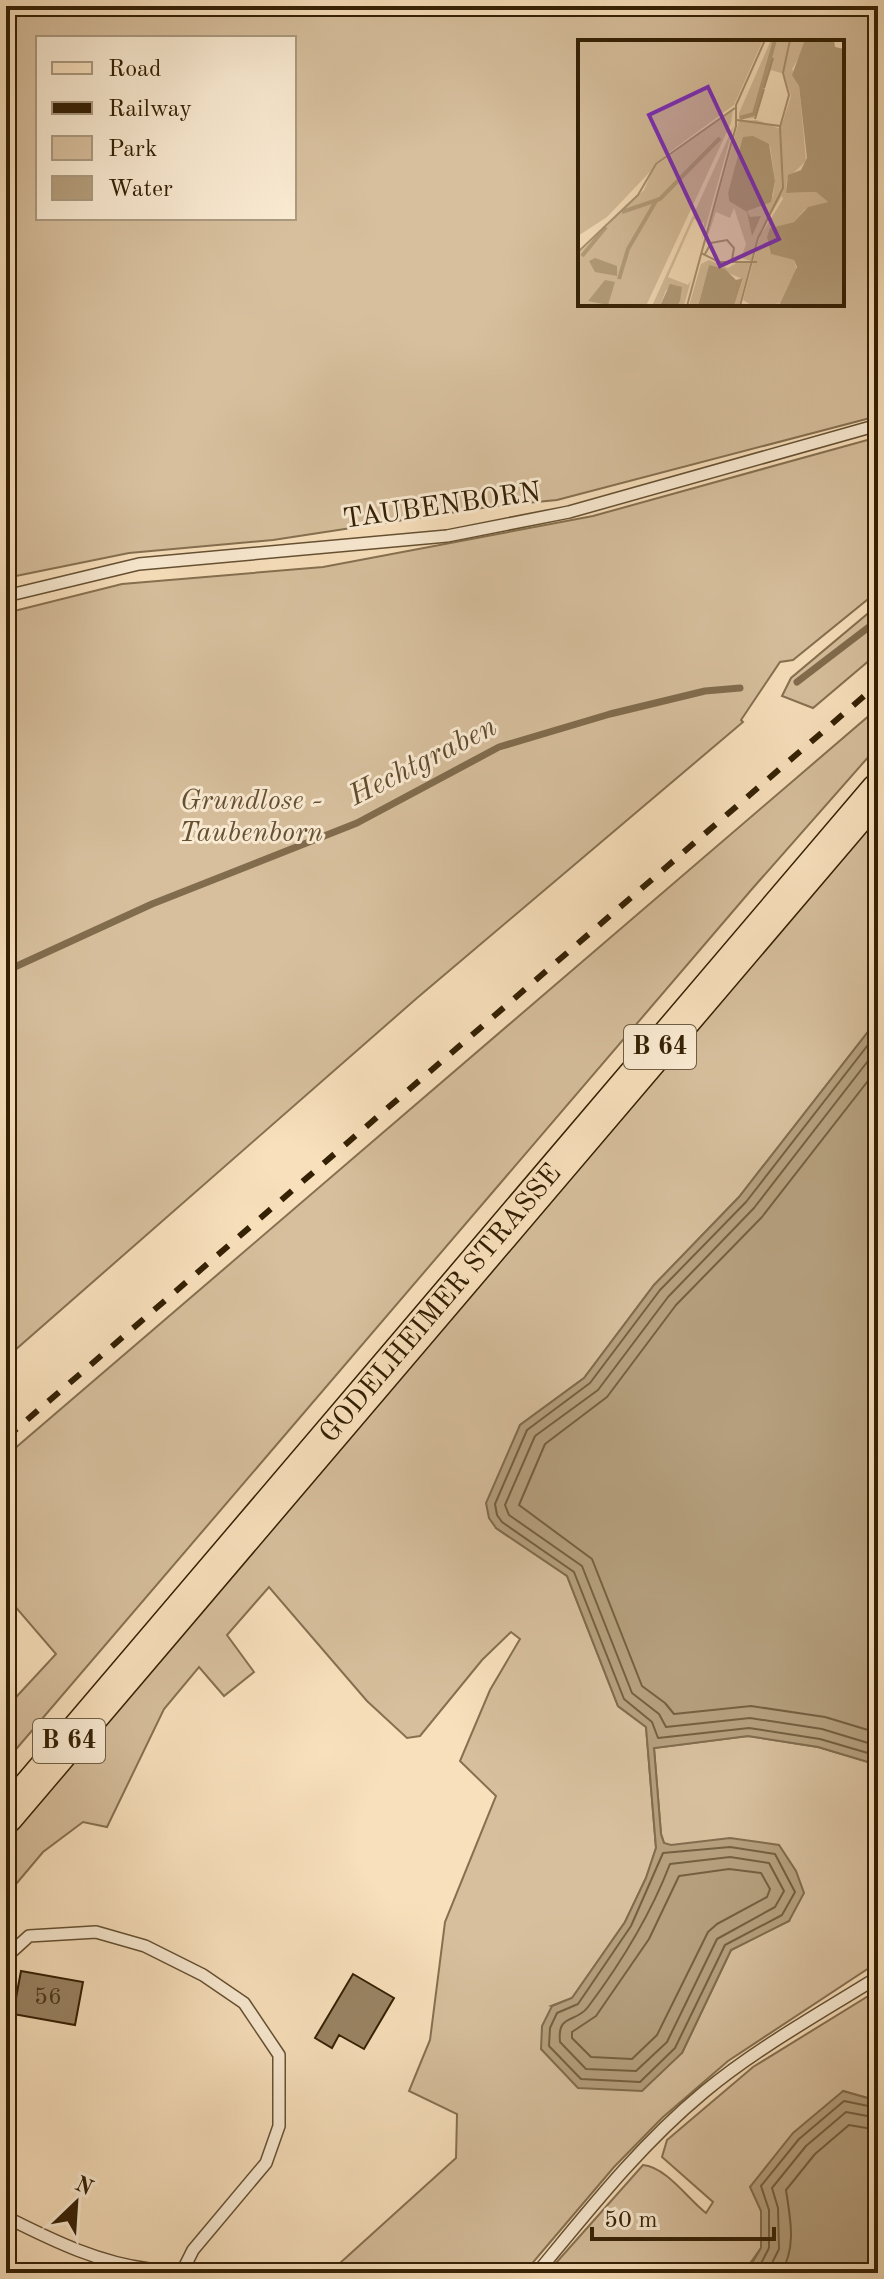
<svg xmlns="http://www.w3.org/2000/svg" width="884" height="2279" font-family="'Old Standard TT',serif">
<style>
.green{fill:#d7bf9d;stroke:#867050;stroke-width:2;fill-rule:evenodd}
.water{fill:#b59f7d;stroke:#816c4d;stroke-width:2}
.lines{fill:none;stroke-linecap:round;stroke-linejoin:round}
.shore{stroke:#746040;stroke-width:2}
.stream{stroke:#816c4d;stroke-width:7}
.building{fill:#9a8464;stroke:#342004;stroke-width:2}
.service-casing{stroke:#655032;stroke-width:14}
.primary-casing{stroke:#342004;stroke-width:37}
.service{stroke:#faebd3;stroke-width:11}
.primary{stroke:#f8e0bc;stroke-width:34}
.rail{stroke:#342004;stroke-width:6;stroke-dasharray:14 14;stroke-linecap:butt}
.labels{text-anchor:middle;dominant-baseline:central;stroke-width:6;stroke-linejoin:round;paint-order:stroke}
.number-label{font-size:24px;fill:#4e391c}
.shield{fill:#faebd3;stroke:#6f5d42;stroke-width:2}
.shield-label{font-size:26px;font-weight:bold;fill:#342004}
.street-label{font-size:28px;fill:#342004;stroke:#faebd3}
.park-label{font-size:28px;font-style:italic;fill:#655032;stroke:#faebd3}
.water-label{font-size:30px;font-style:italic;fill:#614c2e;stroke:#faebd3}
.inset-river{fill:none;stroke:#b59f7d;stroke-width:4}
.inset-road{fill:none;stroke:#aa9372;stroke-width:2}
.view{fill:#7b2cbf;fill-opacity:0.15;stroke:#7b2cbf;stroke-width:4}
.inset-edge{fill:none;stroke:#342004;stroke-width:4}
</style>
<rect width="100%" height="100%" fill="#f8e0bc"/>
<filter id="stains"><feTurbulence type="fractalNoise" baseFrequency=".0025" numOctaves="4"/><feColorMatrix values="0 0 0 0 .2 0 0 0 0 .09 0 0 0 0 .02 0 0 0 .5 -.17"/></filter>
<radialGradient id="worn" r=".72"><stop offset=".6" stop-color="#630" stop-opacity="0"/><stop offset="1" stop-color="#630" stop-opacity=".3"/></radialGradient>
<path class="green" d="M6,6H878V416L557,500L495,506L273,540L129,553L6,578ZM38,38H294V218H38ZM580,42H842V304H580Z
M878,437V591L793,660L780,662L741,720L743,722L417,998L6,1358V613L122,584L323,567L593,516Z
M878,605V653L813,708L782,696L791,678Z
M878,708V746L752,889L6,1761V1708L56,1654L6,1596V1456Z
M878,816V1019L739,1197L654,1285L584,1378L520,1425L496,1528L567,1576L618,1706L646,1727L656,1848L646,1878L625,1922L572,1998L551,2006L682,2053L731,1950L789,1921L664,1843L661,1834L654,1748L748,1736L818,1747L878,1765V1962L728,2061L662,2118L614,2167L524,2273H329L456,2158L457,2114L409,2091L430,2040L445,1922L496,1796L460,1761L490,1690L520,1639L511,1632L482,1660L420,1736L407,1738L367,1701L269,1587L227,1635L254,1672L224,1696L199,1667L164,1709L107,1827L83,1822L43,1852L6,1896V1839Z
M878,1990V2101L843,2091L761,2211V2248L743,2273H547L643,2165C666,2167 688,2199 706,2213L713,2202L662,2157L667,2140L753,2067Z"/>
<path class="water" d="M878,1019V1765L818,1747L748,1736L654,1748L661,1834L664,1843L671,1845L730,1838L779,1845L796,1871L804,1893L789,1921L731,1950L682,2053L642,2091L578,2088L541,2049L542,2026L552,2006L572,1998L625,1922L646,1878L656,1848L646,1727L618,1706L567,1576L496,1528L489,1518L486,1503L520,1425L584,1378L654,1285L739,1197Z
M843,2091L878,2101V2273H746L761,2248V2211L750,2187L793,2133Z"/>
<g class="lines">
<path class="shore" d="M878,1032L746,1202L660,1290L590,1383L527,1430L495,1504L497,1515L502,1522L574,1572L624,1699L652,1722L658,1738L749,1728L820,1739L878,1756
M878,1048L754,1208L668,1297L598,1390L535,1436L505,1505L509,1515L582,1566L632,1693L659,1714L666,1727L750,1718L822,1729L878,1746
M878,1068L762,1217L676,1305L607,1397L545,1444L519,1505L592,1559L642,1686L665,1703L674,1714L751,1706L825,1717L878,1733
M730,1847L775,1854L795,1892L782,1915L725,1945L675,2048L640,2082L581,2079L549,2046L550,2028L557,2013L578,2004L631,1926L663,1853Z
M730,1857L769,1863L784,1891L775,1907L717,1939L667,2042L636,2071L586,2069L560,2042C557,2013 575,2024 588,2007C621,1963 650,1916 670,1864Z
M729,1869L761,1873L770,1889L767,1897L717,1924L708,1932L657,2035L632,2059L591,2057L572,2038V2032L596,2016L649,1939L679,1876Z
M756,2273L769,2248V2210L761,2186L799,2139L844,2101L878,2108
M767,2273L779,2249L778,2208L772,2188L806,2146L846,2112L878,2118
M781,2273C797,2246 790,2218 786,2190L815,2154L849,2125L878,2130"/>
<path class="stream" d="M797,682L878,620
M6,971L152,904L357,823L499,747L610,714L705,691L740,688"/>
</g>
<path class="building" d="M21,1971L83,1982L75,2025L13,2014Z
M353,1974L394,1998L364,2049L339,2035L332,2048L315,2038Z"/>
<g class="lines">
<defs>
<path id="service" d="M6,596L139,564L447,536L569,512L878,425
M6,1957L29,1936L96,1932L145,1946L203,1975L244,2003L279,2055V2126L266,2163L193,2250L184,2268
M6,2214L12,2220C56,2242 100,2263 149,2269C167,2271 182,2267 199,2273
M537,2273C589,2210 640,2145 704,2092C757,2048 819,2014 878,1977"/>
<g id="primary">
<path id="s1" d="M6,1816L878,791"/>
</g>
</defs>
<use href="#service" class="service-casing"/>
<use href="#primary" class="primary-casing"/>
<use href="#service" class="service"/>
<use href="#primary" class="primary"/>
<path class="rail" d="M6,1438L878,684"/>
</g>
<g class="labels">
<g class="number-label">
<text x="48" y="1998">56</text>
</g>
<g class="shield">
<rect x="624" y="1025" width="72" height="44" rx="6"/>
<rect x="33" y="1719" width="72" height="44" rx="6"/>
</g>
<g class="shield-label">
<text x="660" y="1047">B 64</text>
<text x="69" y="1741">B 64</text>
</g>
<g class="street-label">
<text transform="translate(442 507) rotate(-8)">TAUBENBORN</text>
<text stroke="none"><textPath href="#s1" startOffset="672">GODELHEIMER STRASSE</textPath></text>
</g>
<g class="park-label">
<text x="251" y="802">Grundlose -<tspan x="251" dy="32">Taubenborn</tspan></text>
</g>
<g class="water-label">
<text transform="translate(423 762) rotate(-27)">Hechtgraben</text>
</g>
</g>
<g transform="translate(578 40)">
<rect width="266" height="266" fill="#f8e0bc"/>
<path d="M0,0H185L156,65L89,114L29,177L0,196ZM193,0H227L228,6L214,29L221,46L228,121L209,139L208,153L238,152L250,162L227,169L216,182L192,188L194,214L216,220L219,231L206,263L175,266L165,260L182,196L205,159L204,156L183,189L173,221L163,218L168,204L156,168L152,178L138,172L126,207L161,81L179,80L202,89L204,155L203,87L213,56L206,34L193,30L176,78L161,79V73ZM169,97L192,106L197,141L195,156L175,167L151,161L150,153ZM155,70L153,83L68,266H0V214L66,150L76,127ZM156,85L124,200L126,183L116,179L90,237L110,245L113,240L106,266L98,264L104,247L88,250L82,266H74ZM131,220L150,228L162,221L172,223L161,266H156L165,239L131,225L120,266H111L123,224Z" fill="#d7bf9d" fill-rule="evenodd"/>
<path d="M227,0H256L257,7L266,9V266H201L219,227L216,220L193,214L189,197L192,188L216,182L230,167L250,162L238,152L208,153L210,135L223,130L229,118L221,46L214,35ZM175,96L191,104L197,141L193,162L169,171L172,177L183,176L174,196L169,172L151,161L150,153L165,97ZM17,218L39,226V236L17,232L11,221ZM131,225L147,229L158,240L165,238L156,266H120ZM27,240L37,242L30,265L10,261ZM92,244L104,247L102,261L99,266H82Z" fill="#b59f7d"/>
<path class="inset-river" d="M162,78L176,74L197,0M44,172L82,159L142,98M4,216L28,187M41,239L50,209L78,161"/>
<path class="inset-road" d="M186,48L195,18M177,79L186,49M159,80L202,86M0,212L60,155L78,124L157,68M123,213L141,222H179M127,214L133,203L149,200L156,208L154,220M109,266L158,86V65L187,0M162,266L180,198L205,148L202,87L211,55L205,33L212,0"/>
<path class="view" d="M130,47L201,199L142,226L71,75Z"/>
<rect width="266" height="266" class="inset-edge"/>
</g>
<rect width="884" height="2279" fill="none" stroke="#f8e0bc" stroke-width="32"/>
<rect x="8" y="8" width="868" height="2263" fill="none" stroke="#342004" stroke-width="4"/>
<rect x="16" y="16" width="852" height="2247" fill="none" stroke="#342004" stroke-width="2"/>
<rect x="36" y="36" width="260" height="184" fill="#faebd3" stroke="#ab9a80" stroke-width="2"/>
<rect x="52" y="62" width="40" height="12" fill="#f8e0bc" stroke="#ab9a80" stroke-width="2"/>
<text x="108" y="76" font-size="24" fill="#342004">Road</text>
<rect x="52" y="102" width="40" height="12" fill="#342004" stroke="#ab9a80" stroke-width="2"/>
<text x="108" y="116" font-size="24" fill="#342004">Railway</text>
<rect x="52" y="136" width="40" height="24" fill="#d7bf9d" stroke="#ab9a80" stroke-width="2"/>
<text x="108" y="156" font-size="24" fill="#342004">Park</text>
<rect x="52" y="176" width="40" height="24" fill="#b59f7d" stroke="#ab9a80" stroke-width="2"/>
<text x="108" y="196" font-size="24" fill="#342004">Water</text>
<g transform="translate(76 2203) rotate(25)" stroke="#faebd3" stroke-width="6" paint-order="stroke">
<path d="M0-6L14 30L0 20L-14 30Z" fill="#342004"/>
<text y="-12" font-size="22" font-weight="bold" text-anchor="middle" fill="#342004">N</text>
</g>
<path d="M592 2227v12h182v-12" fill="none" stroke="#342004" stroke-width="4"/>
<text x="604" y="2227" font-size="24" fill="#342004" stroke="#faebd3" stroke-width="6" paint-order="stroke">50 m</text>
<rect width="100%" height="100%" filter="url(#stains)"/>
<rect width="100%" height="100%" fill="url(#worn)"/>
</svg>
